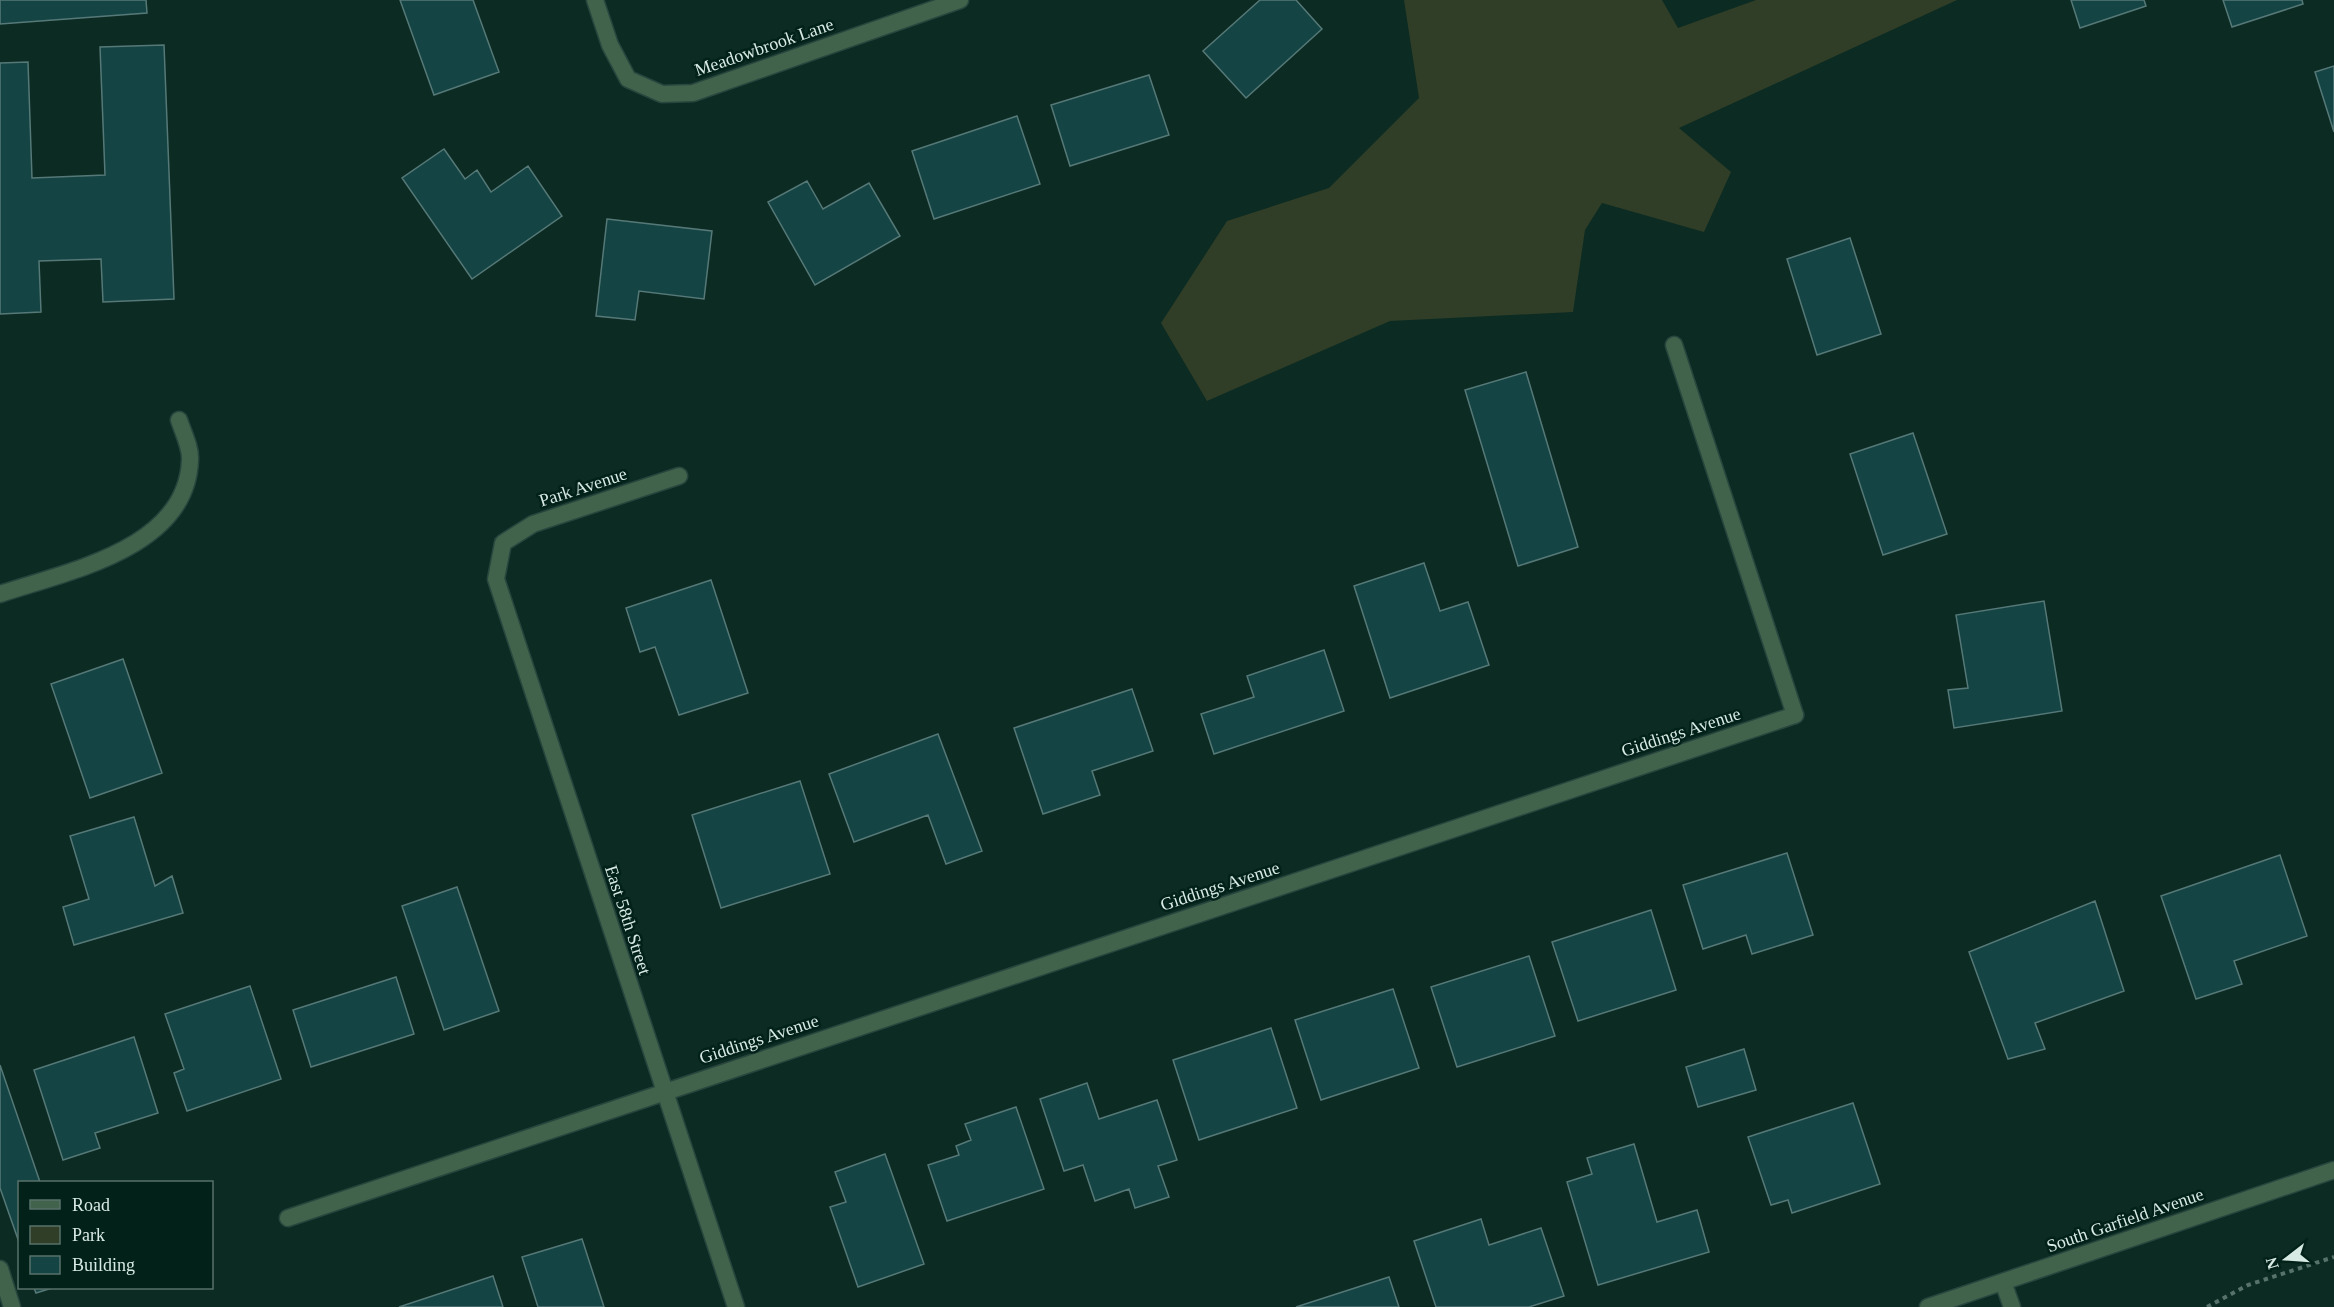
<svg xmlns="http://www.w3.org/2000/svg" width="2334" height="1307" font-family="'Times New Roman',serif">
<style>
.green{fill:#303d27}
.building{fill:#144443;stroke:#567978;stroke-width:1.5}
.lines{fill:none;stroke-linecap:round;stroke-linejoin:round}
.service-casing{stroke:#28463e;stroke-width:19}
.minor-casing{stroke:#28463e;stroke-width:19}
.tertiary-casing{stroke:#28463e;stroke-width:19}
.path{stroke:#57726a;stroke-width:4;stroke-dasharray:4.5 4.5;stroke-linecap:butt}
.service{stroke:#41624b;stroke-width:16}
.minor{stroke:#41624b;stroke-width:16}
.tertiary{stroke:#41624b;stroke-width:16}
.labels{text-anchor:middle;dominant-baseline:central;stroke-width:5;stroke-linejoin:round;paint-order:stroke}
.street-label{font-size:18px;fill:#d8eae4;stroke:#022119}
</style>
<rect width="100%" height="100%" fill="#0b2b23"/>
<path class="green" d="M1404,0H1662L1678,28L1756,0H1957L1679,128L1731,172L1704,232L1602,203L1585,230L1573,312L1390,321L1207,401L1161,323L1227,221L1329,188L1419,98Z"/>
<path class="building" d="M0,0H146L147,13L0,24Z
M400,0H473L499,72L434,95Z
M1260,0H1296L1322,29L1246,98L1203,51Z
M2071,0H2144L2146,6L2080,28Z
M2223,0H2302L2303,4L2232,27Z
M164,45L174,299L103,302L101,259L39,261L41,312L0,314V63L28,62L32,178L105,175L100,47Z
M2334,66V132L2315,72Z
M1149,75L1169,135L1070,166L1051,105Z
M1017,116L1040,184L934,219L912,151Z
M444,149L465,179L477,170L491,192L528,166L562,216L472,279L402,178Z
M807,181L823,209L869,183L900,236L815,285L768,202Z
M607,219L712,231L704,299L639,291L635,320L596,316Z
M1850,238L1881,334L1817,355L1787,259Z
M1526,372L1578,547L1518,566L1465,390Z
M1913,433L1947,534L1883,555L1850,454Z
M1424,563L1440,611L1468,602L1489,665L1390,698L1354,586Z
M711,580L748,693L679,715L655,647L640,652L626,608Z
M2044,601L2062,711L1954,728L1948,690L1968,688L1956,615Z
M1324,650L1344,711L1214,754L1201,714L1254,697L1247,676Z
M123,659L162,773L90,798L51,684Z
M1132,689L1153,751L1092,771L1100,795L1043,814L1014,728Z
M938,734L982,851L946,864L928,815L854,842L829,774Z
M800,781L830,874L721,908L692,815Z
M134,817L155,886L172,876L183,913L74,945L63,907L89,899L70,836Z
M1787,853L1813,935L1752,954L1746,935L1703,949L1683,885Z
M2280,855L2307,936L2234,961L2242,984L2196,999L2161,896Z
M457,887L499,1011L444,1030L402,906Z
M2095,901L2124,991L2035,1023L2045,1049L2008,1059L1969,952Z
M1651,910L1676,990L1578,1021L1552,942Z
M1529,956L1555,1036L1457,1067L1431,987Z
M396,977L414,1034L311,1067L293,1010Z
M250,986L281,1079L187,1111L174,1073L184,1069L165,1014Z
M1393,989L1419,1068L1321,1100L1295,1020Z
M1271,1028L1297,1108L1199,1140L1173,1060Z
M134,1037L158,1113L95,1133L100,1148L63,1160L34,1070Z
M1744,1049L1756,1090L1698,1107L1686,1067Z
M0,1065L40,1182H20V1245L0,1188Z
M1087,1083L1099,1119L1157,1100L1177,1160L1158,1166L1169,1197L1135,1208L1129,1189L1095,1201L1083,1165L1064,1171L1040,1099Z
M1853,1103L1880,1184L1792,1213L1788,1200L1771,1205L1748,1137Z
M1016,1107L1044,1189L947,1221L928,1165L959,1155L956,1146L971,1140L965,1124Z
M1634,1144L1657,1222L1697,1210L1709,1252L1598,1285L1567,1182L1592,1174L1587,1158Z
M885,1154L924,1264L858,1287L830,1207L846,1202L835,1172Z
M1481,1219L1489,1245L1541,1228L1564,1296L1529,1307H1436L1414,1241Z
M582,1239L604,1307H538L522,1257Z
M493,1276L503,1307H399Z
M1389,1277L1399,1307H1296Z
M34,1288H52L36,1293Z"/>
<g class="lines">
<defs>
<path id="service" d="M1674,345L1795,715
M0,594C68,571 187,549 190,460C191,448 183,432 179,420"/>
<path id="minor" d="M595,0L610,45L628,79L662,94L693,93L960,0
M679,476L533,524L503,543L496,579L736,1307
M288,1218L1795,715
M0,1269L12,1307
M2003,1282L2012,1307"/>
<path id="tertiary" d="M1928,1307L2334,1170"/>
</defs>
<use href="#service" class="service-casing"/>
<use href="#minor" class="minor-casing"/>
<use href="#tertiary" class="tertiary-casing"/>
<path class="path" d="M2207,1307L2248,1285L2334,1257"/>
<use href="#service" class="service"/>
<use href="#minor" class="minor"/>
<use href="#tertiary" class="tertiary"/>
</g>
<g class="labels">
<g class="street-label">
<text transform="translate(764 47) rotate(-19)">Meadowbrook Lane</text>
<text transform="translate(583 487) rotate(-18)">Park Avenue</text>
<text transform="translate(1681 732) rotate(-18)">Giddings Avenue</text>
<text transform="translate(1220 886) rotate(-18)">Giddings Avenue</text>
<text transform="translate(628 920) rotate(72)">East 58th Street</text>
<text transform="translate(759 1039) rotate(-18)">Giddings Avenue</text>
<text transform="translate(2125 1220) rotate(-19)">South Garfield Avenue</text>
</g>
</g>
<rect x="18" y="1181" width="195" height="108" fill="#022119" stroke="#58716a" stroke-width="1.5"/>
<rect x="30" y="1200" width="30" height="9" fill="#41624b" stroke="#58716a" stroke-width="1.5"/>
<text x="72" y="1211" font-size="18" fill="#d8eae4">Road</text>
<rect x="30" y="1226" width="30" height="18" fill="#303d27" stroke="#58716a" stroke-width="1.5"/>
<text x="72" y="1241" font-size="18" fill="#d8eae4">Park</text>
<rect x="30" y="1256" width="30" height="18" fill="#144443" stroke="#58716a" stroke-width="1.5"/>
<text x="72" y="1271" font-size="18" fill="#d8eae4">Building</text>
<g transform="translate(2286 1259) rotate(253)" stroke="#022119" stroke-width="4.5" paint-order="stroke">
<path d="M0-4.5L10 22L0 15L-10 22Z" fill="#d8eae4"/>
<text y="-9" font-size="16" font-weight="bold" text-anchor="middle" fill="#d8eae4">N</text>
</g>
</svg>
